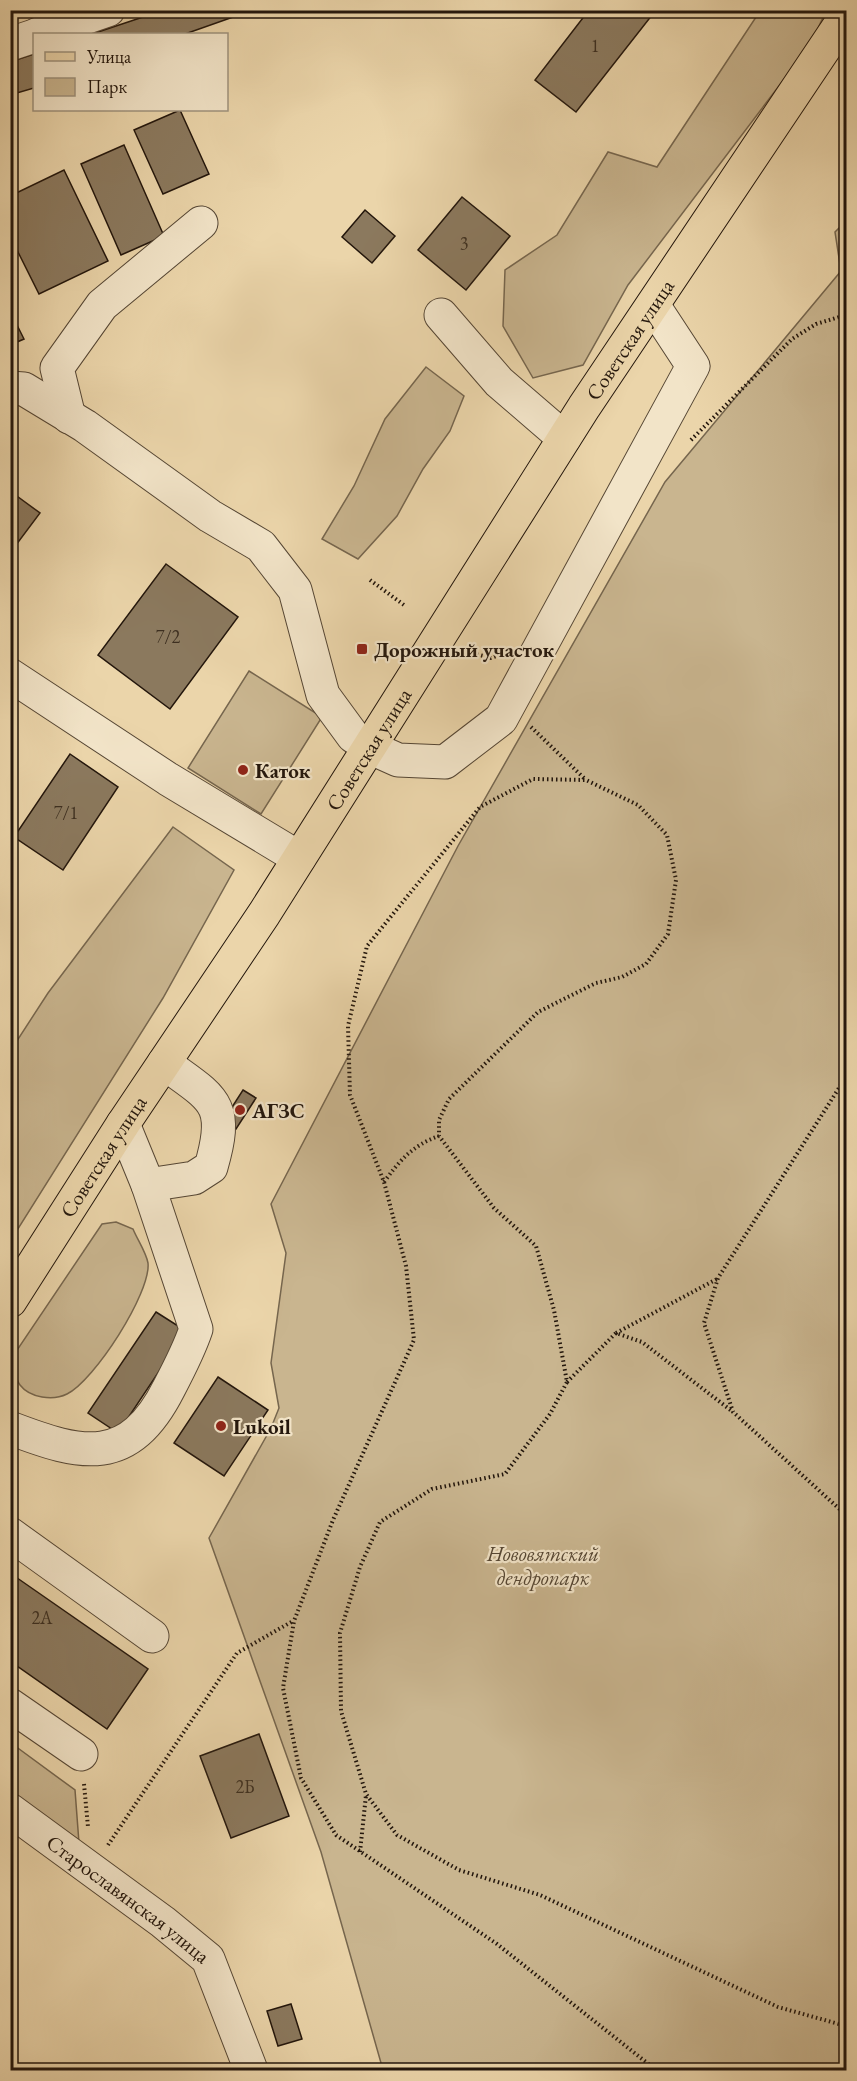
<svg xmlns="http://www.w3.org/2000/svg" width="857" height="2081" font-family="'EB Garamond',serif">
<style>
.green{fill:#c9b58f;stroke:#76664e;stroke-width:1.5}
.building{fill:#8b795e;stroke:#23160c;stroke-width:1.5}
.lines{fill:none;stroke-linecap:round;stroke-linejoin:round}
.minor-casing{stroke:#554634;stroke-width:35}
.major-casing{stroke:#23160c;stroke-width:35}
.path{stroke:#23160c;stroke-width:4;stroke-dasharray:1.5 3;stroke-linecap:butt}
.minor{stroke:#f2e4c8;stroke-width:33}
.major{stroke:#ebd5aa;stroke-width:33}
.poi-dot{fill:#8f2418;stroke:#f2e4c8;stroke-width:2}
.labels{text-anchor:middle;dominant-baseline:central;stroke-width:4.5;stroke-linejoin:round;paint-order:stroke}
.number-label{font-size:18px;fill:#3d2f20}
.street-label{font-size:21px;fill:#23160c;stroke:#f2e4c8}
.poi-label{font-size:21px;font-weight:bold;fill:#23160c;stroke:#f2e4c8;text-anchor:start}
.park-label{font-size:21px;font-style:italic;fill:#554633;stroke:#f2e4c8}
</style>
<rect width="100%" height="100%" fill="#ebd5aa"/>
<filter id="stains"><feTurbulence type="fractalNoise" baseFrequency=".00333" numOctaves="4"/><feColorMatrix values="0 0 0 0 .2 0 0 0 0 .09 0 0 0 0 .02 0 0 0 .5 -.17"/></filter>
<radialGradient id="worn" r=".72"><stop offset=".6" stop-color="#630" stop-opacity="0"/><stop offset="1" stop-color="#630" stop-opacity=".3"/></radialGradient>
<path class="green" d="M760,11H826L810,45L628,285L583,365L533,378L503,326L505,270L557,235L608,152L657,167Z
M846,221V2070H383L321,1852L209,1538L271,1428L279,1408L271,1363L286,1253L271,1204L458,846L665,482L841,271L835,232Z
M426,367L464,396L450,431L423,469L397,516L358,559L322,539L354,486L385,419Z
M249,671L322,717L261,814L188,768Z
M173,827L234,870L163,998L11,1240V1050L48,993Z
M116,1222L133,1229C137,1239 146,1252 148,1263C151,1293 94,1381 67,1394C53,1401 30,1398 20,1385C15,1379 14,1366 11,1359L102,1224Z
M11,1743L75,1790L79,1843L11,1793Z"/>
<path class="building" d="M164,10H253L185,34H92Z
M589,10H656L576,112L535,80Z
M34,54V88L10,95V62Z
M180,110L209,174L163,194L134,130Z
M124,145L164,236L121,255L81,164Z
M64,170L108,261L39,294L10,236V196Z
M462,197L510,236L466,290L418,250Z
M365,210L395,236L372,263L342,237Z
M10,311L24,339L10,345Z
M10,491L40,513L10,553Z
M166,564L238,617L170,709L98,655Z
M70,754L118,787L63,870L14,837Z
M243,1090L256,1098L236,1129L223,1121Z
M156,1312L186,1331L118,1433L88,1413Z
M218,1377L268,1410L224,1476L174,1443Z
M10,1573L148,1669L107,1729L10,1661Z
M259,1734L289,1816L231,1838L200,1756Z
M291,2004L302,2039L278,2046L267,2011Z"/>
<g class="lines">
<defs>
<g id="minor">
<path d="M38,34L108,10"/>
<path d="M10,44L34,36"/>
<path d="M441,315L499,382L564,438"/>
<path d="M10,388L24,389L85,426L210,516L261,546L295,590L323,695L353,736L369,747L398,760L445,762L501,719L693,366L653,305"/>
<path d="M69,417L57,368L102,305L201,223"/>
<path d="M10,675L168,779L299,858"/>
<path d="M148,1185L194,1178L211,1167C230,1102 213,1099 164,1063"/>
<path d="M10,1428C83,1456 129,1467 169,1388C179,1369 189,1350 196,1329L148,1185L123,1124"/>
<path d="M10,1534L152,1636"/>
<path d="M10,1705L81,1754"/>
<path id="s1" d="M10,1810L163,1922L208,1959L251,2070"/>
</g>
<g id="major">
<path id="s2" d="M10,1301L123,1124L264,914L584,407L846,16"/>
</g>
</defs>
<use href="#minor" class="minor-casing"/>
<use href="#major" class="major-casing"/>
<path class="path" d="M691,440L792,339L816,324L846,315
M370,580L404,605
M468,652L491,658L499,655
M531,727L586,780
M846,1077L718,1278L704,1323L733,1412L846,1515
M384,1182C400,1160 413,1145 439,1136
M616,1333L717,1279
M567,1382L616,1333L642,1342L733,1412
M84,1784L88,1827
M108,1845L237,1653L293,1621
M360,1852L366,1795
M656,2070L497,1944L336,1835L301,1778L283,1688L294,1621L333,1520L414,1340L406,1266L384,1182L350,1095L348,1026L367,946L480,807L533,779L586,780L638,805L667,835L676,880L668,934L646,964L622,977L596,983L538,1012L449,1099L439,1120V1136L494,1208L536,1246L554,1310L567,1382L550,1414L505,1474L432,1489L380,1522L360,1567L340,1633L341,1711L366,1794L397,1835L459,1870L540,1895L778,2007L846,2026"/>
<use href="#minor" class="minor"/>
<use href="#major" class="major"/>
</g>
<g class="poi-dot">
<rect x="356" y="643" width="12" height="12" rx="3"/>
<circle cx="243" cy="770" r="6"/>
<circle cx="240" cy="1110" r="6"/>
<circle cx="221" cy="1426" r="6"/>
</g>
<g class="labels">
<g class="number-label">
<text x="595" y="45">1</text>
<text x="464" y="243">3</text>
<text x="168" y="636">7/2</text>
<text x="66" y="812">7/1</text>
<text x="42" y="1617">2А</text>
<text x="245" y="1786">2Б</text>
</g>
<g class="street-label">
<text stroke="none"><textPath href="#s2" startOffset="1144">Советская улица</textPath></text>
<text stroke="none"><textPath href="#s2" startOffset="658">Советская улица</textPath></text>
<text stroke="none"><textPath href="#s2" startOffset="172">Советская улица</textPath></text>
<text stroke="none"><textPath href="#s1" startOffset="148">Старославянская улица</textPath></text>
</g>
<g class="poi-label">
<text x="374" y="649">Дорожный участок</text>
<text x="255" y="770">Каток</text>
<text x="252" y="1110">АГЗС</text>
<text x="233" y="1426">Lukoil</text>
</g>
<g class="park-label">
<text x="543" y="1553">Нововятский<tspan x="543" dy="24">дендропарк</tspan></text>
</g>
</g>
<rect width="857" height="2081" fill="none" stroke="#ebd5aa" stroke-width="36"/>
<rect x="12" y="12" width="833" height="2057" fill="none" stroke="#23160c" stroke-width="3"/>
<rect x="18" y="18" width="821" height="2045" fill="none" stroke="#23160c" stroke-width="1.5"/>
<rect x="33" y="33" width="195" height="78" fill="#f2e4c8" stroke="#9f927d" stroke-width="1.5"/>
<rect x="45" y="52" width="30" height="9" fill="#ebd5aa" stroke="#9f927d" stroke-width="1.5"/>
<text x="87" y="63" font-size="18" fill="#23160c">Улица</text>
<rect x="45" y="78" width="30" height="18" fill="#c9b58f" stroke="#9f927d" stroke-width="1.5"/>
<text x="87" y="93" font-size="18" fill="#23160c">Парк</text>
<rect width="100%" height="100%" filter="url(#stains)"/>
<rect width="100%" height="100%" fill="url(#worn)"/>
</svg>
